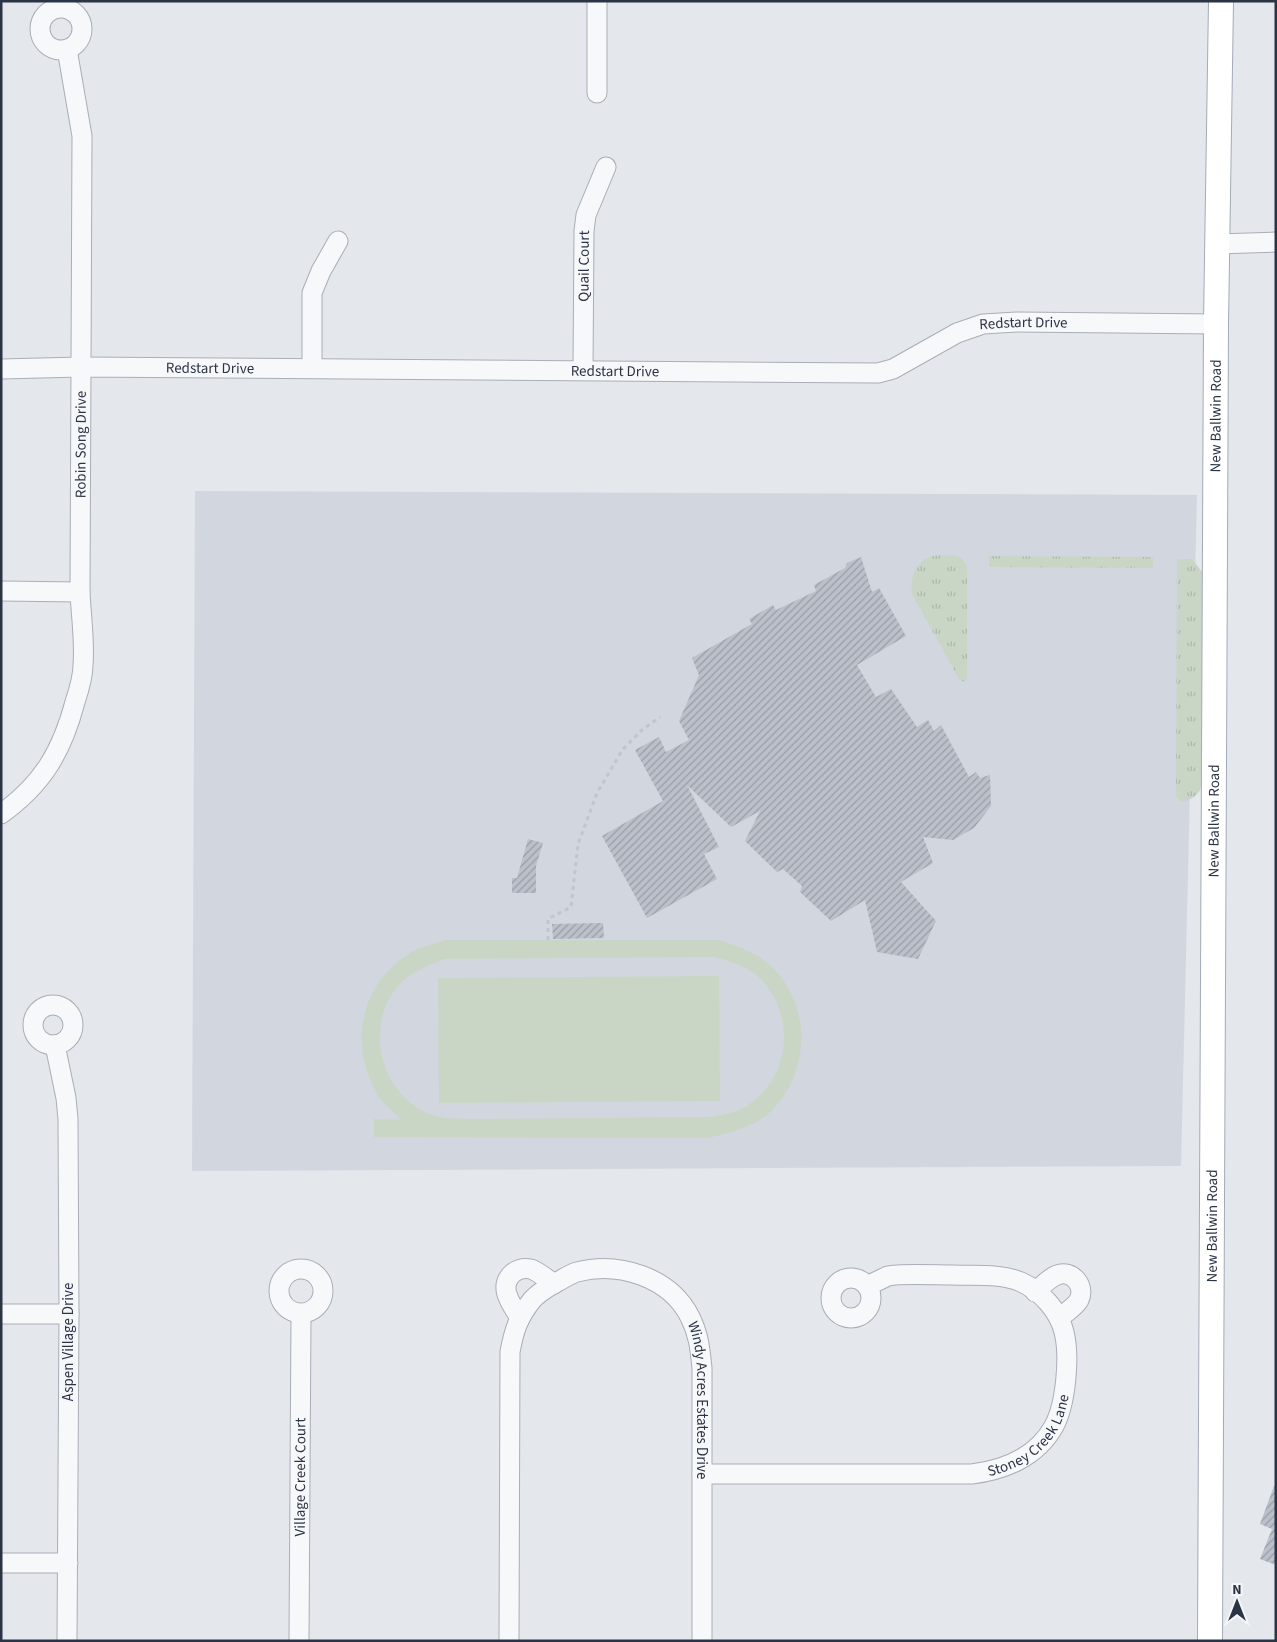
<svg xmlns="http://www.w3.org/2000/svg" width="1277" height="1642" font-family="'Source Sans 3',sans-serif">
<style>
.built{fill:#d2d6de}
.grass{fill:url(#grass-tufts)}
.pitch{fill:#c9d6c5;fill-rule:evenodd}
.building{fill:url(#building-hatch)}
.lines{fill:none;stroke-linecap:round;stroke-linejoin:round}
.minor-casing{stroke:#a9aeb7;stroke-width:21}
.major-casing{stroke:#a3abb8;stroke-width:26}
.path{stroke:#c2c5cb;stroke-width:3;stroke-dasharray:4 4;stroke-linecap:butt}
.minor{stroke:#f7f8fa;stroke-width:19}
.major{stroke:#fff;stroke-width:24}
.labels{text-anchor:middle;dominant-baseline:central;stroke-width:4;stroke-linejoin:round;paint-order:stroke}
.street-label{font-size:15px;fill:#2b3445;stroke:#f4f6f9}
</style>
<defs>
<pattern id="grass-tufts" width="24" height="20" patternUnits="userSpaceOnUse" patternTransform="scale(1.25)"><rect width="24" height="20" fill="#c9d6c5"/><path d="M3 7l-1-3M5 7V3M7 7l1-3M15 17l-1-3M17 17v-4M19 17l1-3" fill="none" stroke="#adb8ab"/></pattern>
<pattern id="building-hatch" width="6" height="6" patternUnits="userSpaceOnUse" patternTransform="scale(1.25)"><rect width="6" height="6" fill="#bbc0ca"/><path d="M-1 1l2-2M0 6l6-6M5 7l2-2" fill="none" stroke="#989da6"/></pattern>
</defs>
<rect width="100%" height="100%" fill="#e4e7ec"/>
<path class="built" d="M195,491L1197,495L1181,1166L192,1171Z"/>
<path class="grass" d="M954,555L962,559L967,565V677L964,682L959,679L912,594C910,578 915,561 933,556C939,555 947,556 954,555Z
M989,556L1153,557V568L989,567Z
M1177,559H1192L1203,573L1204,777C1200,793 1198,798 1181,802L1176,796Z"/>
<path class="pitch" d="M445,940H719C740,947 760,954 775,970C813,1011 809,1077 768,1114C751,1128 730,1133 708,1138L374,1137V1119L402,1120C394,1112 383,1104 378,1095C347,1044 361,982 412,952C422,946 435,944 445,940ZM715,957C732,962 750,967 763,981C799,1023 788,1087 737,1111C729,1114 719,1115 710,1117L466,1119C457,1118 447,1119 439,1117C383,1102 361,1030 398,986C411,972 427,966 444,959Z
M719,976L720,1101L439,1103L438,978Z"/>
<path class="building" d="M861,557L872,592L879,588L906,636L857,665L876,697L891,689L917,727L928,720L934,731L941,725L969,777L976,772L980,778L990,775L991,806L974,828L953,840L923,837L933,863L901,882L936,921L918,959L877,952L865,900L831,921L800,892L802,886L783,869L777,872L745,841L760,811L731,827L687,785L719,847L704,854L717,879L647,918L602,836L663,801L635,750L659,737L666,752L689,740L679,721L699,675L692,658L752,624L749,619L773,605L776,610L816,591L814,585L845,568L847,563Z
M528,839L543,843L536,866V893H512V878H517Z
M603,923L604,938L553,939L552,924Z
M1274,1486L1276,1487V1565L1260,1559L1272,1529L1260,1524Z"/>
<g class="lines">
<defs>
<g id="minor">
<circle cx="61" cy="29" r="21"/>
<path d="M597,93V1"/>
<path d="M1217,244L1276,242"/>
<path d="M312,368V293L321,271L338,241"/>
<path id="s1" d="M1,369L81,367L878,373L893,369L957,333L983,324L1017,322L1216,324"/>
<path id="s2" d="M583,370L584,231L586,215L606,167"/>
<path d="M1,591L80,592"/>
<path id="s3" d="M1,814C43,784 62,751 75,702C79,690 83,677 83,665C85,641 81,616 80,592L82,136L67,49"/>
<circle cx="53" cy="1025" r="20"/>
<path d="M55,1045L66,1098L68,1119L69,1314L67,1641"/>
<circle cx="301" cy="1291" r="22"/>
<circle cx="851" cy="1298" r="20"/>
<path d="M1035,1292C1042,1286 1049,1278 1057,1275C1072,1269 1086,1286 1079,1300C1075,1307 1065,1313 1059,1318"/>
<path d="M1,1314H69"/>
<path d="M520,1318C512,1305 497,1287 513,1273C518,1269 525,1268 531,1269C539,1272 547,1279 554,1284"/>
<path id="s4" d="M702,1474H972C1004,1470 1037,1457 1054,1426C1066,1404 1070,1356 1064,1332C1059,1311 1041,1291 1021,1282C1000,1273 975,1276 953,1275C938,1275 900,1273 888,1276C881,1279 874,1283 867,1286"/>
<path d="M1,1563H68"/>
<path id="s5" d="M299,1641L301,1314"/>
<path id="s6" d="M509,1641L510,1352C514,1330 518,1318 532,1300C539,1292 548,1287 557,1282C563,1279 570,1274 577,1272C618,1261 670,1277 690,1317C699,1335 700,1349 702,1368V1641"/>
</g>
<g id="major">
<path id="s7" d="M1210,1641L1216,324L1221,1"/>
</g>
</defs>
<use href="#minor" class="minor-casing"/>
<use href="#major" class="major-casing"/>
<path class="path" d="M548,940V919L571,907L578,844L597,793L623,749L642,730L660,717"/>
<use href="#minor" class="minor"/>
<use href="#major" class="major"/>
</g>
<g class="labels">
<g class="street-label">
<text stroke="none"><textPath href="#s2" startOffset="104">Quail Court</textPath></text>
<text stroke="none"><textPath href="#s1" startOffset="1034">Redstart Drive</textPath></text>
<text stroke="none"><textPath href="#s1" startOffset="209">Redstart Drive</textPath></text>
<text stroke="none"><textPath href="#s1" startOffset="614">Redstart Drive</textPath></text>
<text stroke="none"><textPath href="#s7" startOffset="1225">New Ballwin Road</textPath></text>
<text stroke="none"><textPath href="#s3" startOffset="396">Robin Song Drive</textPath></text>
<text stroke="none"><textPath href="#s7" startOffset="820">New Ballwin Road</textPath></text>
<text stroke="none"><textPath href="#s7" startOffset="415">New Ballwin Road</textPath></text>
<text transform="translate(68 1342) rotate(-90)">Aspen Village Drive</text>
<text stroke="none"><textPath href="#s6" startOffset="615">Windy Acres Estates Drive</textPath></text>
<text stroke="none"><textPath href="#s4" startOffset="344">Stoney Creek Lane</textPath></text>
<text stroke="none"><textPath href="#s5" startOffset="164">Village Creek Court</textPath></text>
</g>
</g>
<rect width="1277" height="1642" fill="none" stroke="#2b3445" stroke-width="5"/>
<g transform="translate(1237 1602)" stroke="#f4f6f9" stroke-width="4" paint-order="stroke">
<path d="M0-4L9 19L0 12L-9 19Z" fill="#2b3445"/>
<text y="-8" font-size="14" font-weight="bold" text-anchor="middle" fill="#2b3445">N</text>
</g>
</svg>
